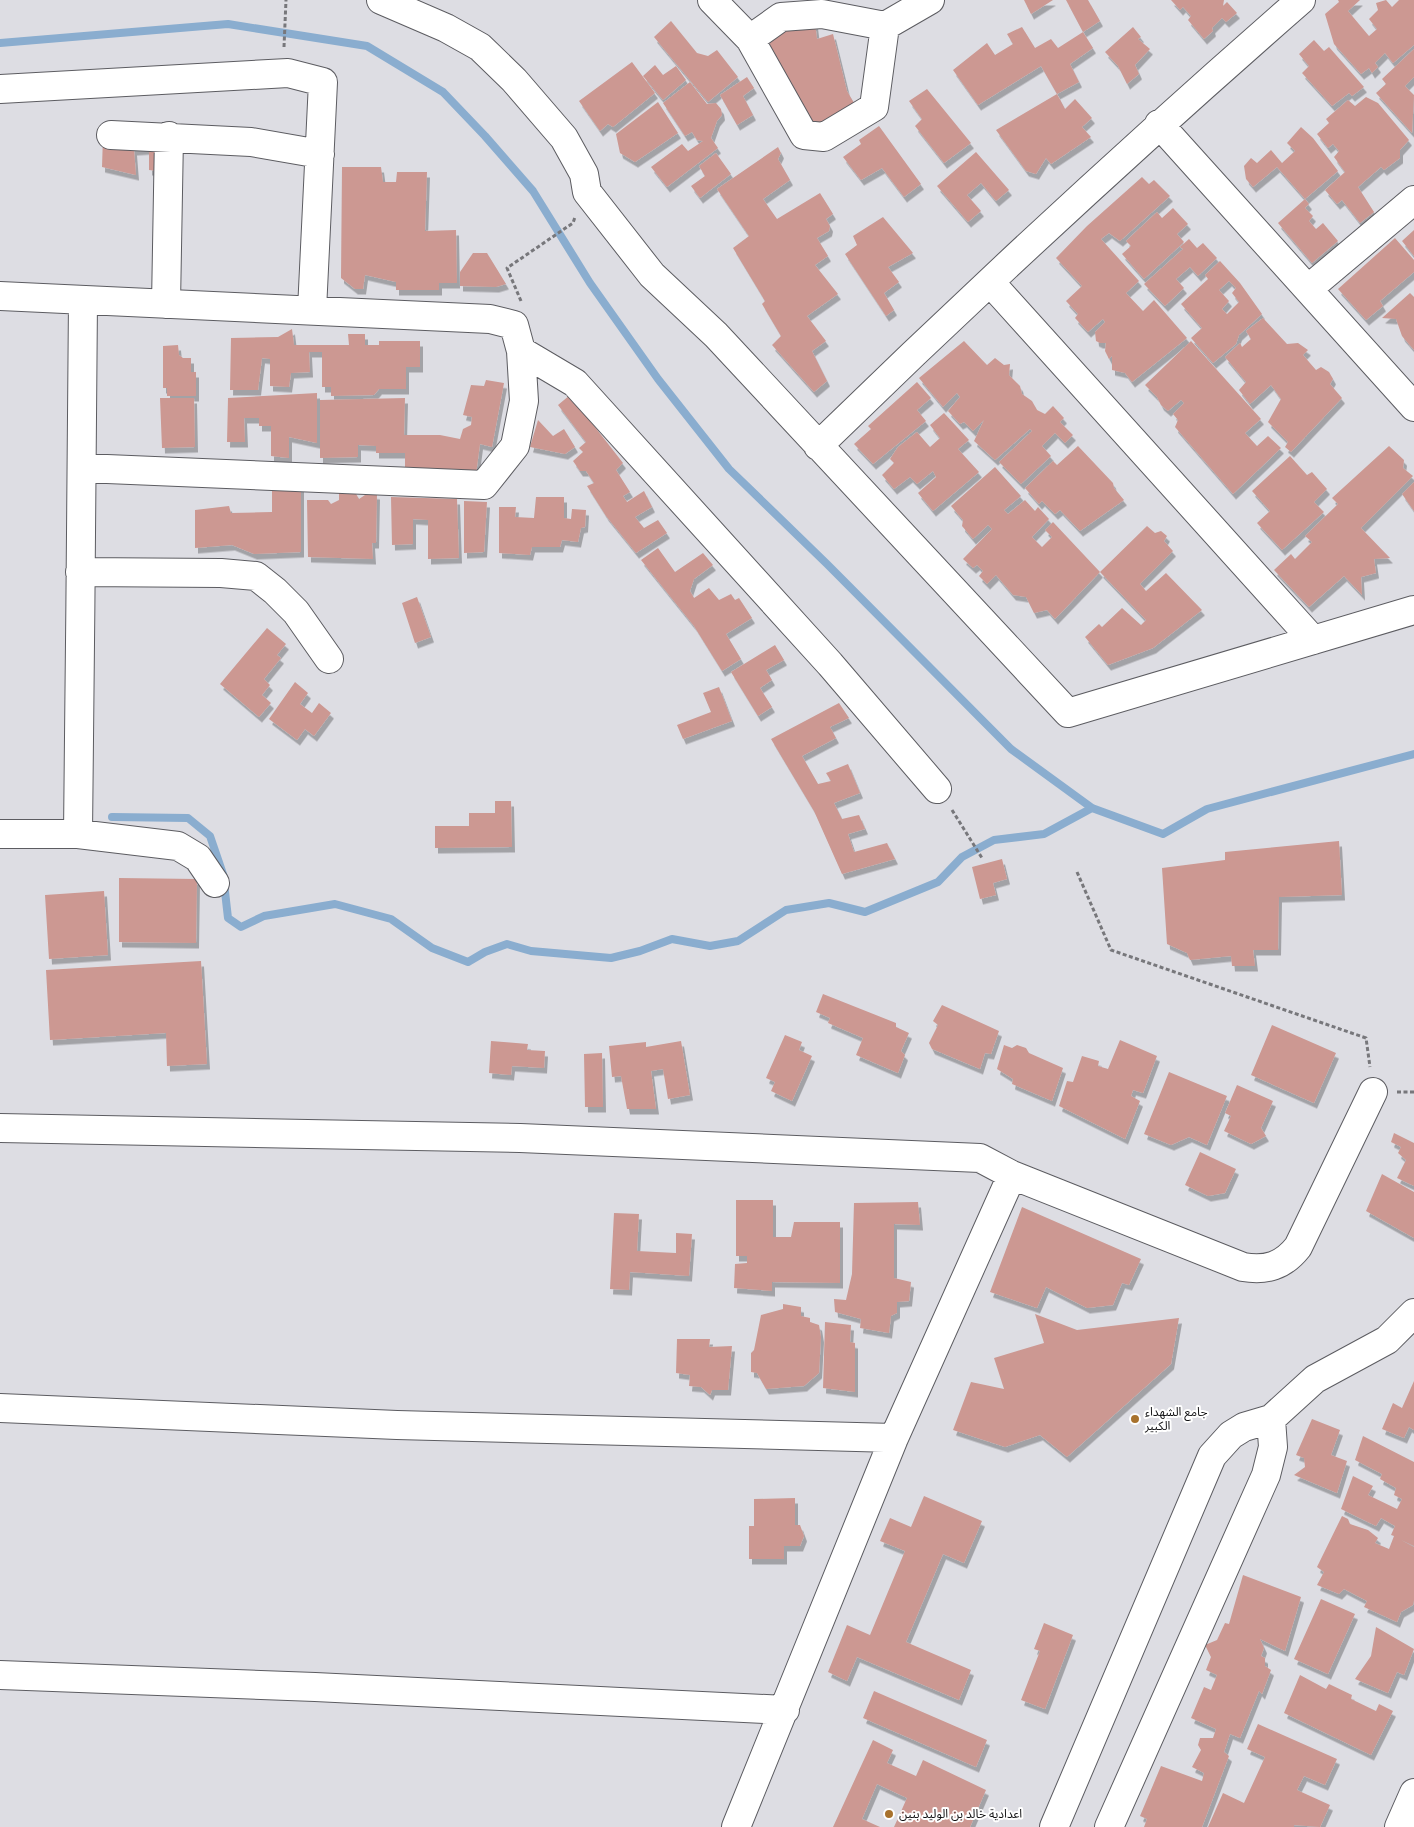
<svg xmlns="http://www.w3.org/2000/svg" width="1414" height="1827" font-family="'Public Sans','Noto Sans Arabic',sans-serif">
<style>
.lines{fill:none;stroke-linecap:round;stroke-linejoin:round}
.stream{stroke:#8aadcf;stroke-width:8}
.building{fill:#cc9892;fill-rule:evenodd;filter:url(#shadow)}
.minor-casing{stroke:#5c5c61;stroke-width:30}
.path{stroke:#77777b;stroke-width:3;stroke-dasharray:4 2.5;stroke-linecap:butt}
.minor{stroke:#fff;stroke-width:28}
.poi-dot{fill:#a8722d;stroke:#fff;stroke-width:2}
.labels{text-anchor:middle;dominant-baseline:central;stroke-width:4;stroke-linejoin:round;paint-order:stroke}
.poi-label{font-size:12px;fill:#101012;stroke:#fff;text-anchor:start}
</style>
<defs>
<filter id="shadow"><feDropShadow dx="3" dy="5.5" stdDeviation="0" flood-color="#0004"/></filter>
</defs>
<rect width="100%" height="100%" fill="#dddde3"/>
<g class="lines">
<path class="stream" d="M0,43L228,24L367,46L443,92L485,136L533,191L590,283L658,379L729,469L827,564L1011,749L1092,808L1163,834L1207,809L1414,754
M112,817L188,818L210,836L223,874L228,918L241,927L264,916L335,904L391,919L432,948L468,962L485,952L507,944L531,951L611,958L640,951L672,939L710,946L738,941L786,910L829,903L865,912L938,882L962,857L994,840L1044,834L1092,808"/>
</g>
<path class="building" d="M1024,0H1053L1031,14Z
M1066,0H1088L1100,21L1083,32Z
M1171,0H1224L1223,6L1227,2L1237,13L1226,22L1222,18L1212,28L1213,31L1204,39L1188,20L1191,16L1183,7L1180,10Z
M1338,0H1360L1348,11L1369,36L1377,29L1369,19L1378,10L1376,3L1386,0L1392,7L1399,0H1414V45L1393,63L1385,53L1375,63L1378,67L1372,73L1369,68L1361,74L1334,44L1325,14L1339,2Z
M671,21L697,53L708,56L717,50L738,77L708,102L654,37Z
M815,23L817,39L833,34L847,91L857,108L818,131L771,48L767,34Z
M1022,27L1035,48L1051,39L1058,48L1083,32L1093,48L1070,64L1079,82L1057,94L1041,66L978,105L953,70L987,43L995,55L1013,44L1007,34Z
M1133,27L1141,37L1138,39L1150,49L1135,65L1139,74L1127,84L1118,66L1105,52Z
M1314,40L1324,51L1329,47L1364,87L1352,96L1349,93L1332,106L1302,73L1309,66L1299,54Z
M1414,49V77L1405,86L1414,95L1412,133L1376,93L1386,84L1382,79Z
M632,62L655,93L613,127L608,124L600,131L579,101Z
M655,65L663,75L676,66L686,80L663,100L643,76Z
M747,77L754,88L743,96L753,115L737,125L720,95Z
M690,82L707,104L716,103L721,109L722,115L717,121L711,138L718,148L667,187L651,167L682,144L688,151L703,141L697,140L692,132L685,136L663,103Z
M927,89L971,143L944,163L915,126L922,119L909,101Z
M1057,94L1065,109L1075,99L1092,118L1082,127L1091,137L1051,164L1046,158L1036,174L1026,171L996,130Z
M1366,97L1378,103L1409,140L1400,150V158L1384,170L1381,167L1358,187L1374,212L1360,223L1342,200L1337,204L1325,190L1345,172L1334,157L1339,151L1333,144L1328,148L1317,134L1329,123L1326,119L1348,100L1355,106Z
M658,102L678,133L635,162L620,153L616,134Z
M879,126L921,184L904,197L882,168L861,180L843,157L861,144L859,140Z
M1301,127L1313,138L1338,171L1305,199L1277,167L1253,187L1246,179L1244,166L1251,158L1257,163L1271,150L1282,163L1295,151L1287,143Z
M103,136L164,139L165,172L149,170V149L134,150L136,175L102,167Z
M778,147L781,153L778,159L790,180L763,199L777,219L820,193L833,214L826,219L830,226L829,231L817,238L828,256L815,265L838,294L807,316L826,341L812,351L827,381L814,392L772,345L781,336L762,304L765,301L733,248L749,236L717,189Z
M976,152L1009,190L996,201L981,183L967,195L981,211L968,222L937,186Z
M716,153L731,174L700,198L691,186L705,176L699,166Z
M342,167H381L383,182H396L397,172H427L425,231L456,230L457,283H439V290H396V282L365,275L363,289H355L341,278Z
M1142,177L1149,184L1154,180L1170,196L1120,241L1109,233L1101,239L1139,281L1126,293L1143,311L1154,300L1187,338L1132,382L1125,373L1112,370V356L1109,359L1105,351L1106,343H1100L1096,341L1095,332L1105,322L1103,319L1088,332L1075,318L1078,314L1066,301L1082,286L1056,258L1087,226Z
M1305,199L1309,204L1305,208L1313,216L1309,221L1316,229L1323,223L1338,241L1312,263L1278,223Z
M1173,208L1188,224L1177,234L1184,242L1144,279L1122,254L1131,246L1126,241L1157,212L1162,218Z
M883,217L913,253L888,267L899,282L884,293L894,310L886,316L845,254L857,245L853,236Z
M1414,230V256L1402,241Z
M1395,238L1414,260V272L1380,301L1383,306L1366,320L1338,289Z
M1189,239L1197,248L1203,243L1217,258L1198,276L1190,267L1176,279L1184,288L1165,306L1144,284L1183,249L1180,247Z
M473,253H487L506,284L496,287L460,286V272Z
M1220,261L1240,283L1262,314L1239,335L1236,344L1213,363L1191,338L1202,328L1181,304L1208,279L1205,275ZM1229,281L1236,288L1232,293L1239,302L1227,314L1222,309L1229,301L1219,290Z
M1410,293L1414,297V350L1402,336L1396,319L1382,318Z
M1263,318L1287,344L1298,343L1308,350L1303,355L1316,370L1321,367L1329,372L1333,379L1330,384L1342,398L1291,452L1285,447L1288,442L1268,422L1281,399L1271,385L1250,404L1239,390L1246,382L1225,357L1240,343L1242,347L1251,339L1246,331Z
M292,329L294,345H349L348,334H365V345H379V341H420V367H406V389H379L374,395L331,396V387H322V352H309L310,372L291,373L289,387L270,386V359L262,358L258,390H230L231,338L278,337Z
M964,341L987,365L995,358L1004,365L1010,364L1009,375L1020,386L1022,394L1032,401L1037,410L1045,414L1053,406L1064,418L1060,422L1073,435L1065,443L1055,433L1042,446L1051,456L1021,484L999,462L1032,431L1030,429L995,460L974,441L984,420L973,431L964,422L960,424L948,411L960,397L957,393L943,407L919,378Z
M1191,341L1261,419L1245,433L1257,446L1268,436L1281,448L1233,494L1175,427L1178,420L1173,414L1184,403L1181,400L1168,411L1161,405L1157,397L1145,385Z
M178,345L179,355L183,358H191V372H196V396H167V388H163V346Z
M486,380L504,383L492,447L480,444L476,474L405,472V453H376V446L358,445V457L320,458V400L405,398L404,435H440L460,439L463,429L471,425L472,417L463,415L471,385L484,386Z
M917,382L931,398L917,410L926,421L873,464L854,444L871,429L868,426Z
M317,393V443L289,437V458L271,456V426H259V418H244L245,442H227L228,398Z
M570,395L623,463L616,470L630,492L623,496L627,502L644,491L652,507L635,517L644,528L658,520L667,533L636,553L606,516L587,486L594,483L586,471H580L573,461L583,452L579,448L586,442L558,405Z
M160,398H194L195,447L162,448Z
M944,413L969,440L958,449L979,472L933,511L918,493L936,477L933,471L917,484L910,477L894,489L882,475L894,463L890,459L898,447L917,432L930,447L940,438L930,425Z
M538,420L553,436L564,429L575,447L565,454L530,447Z
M1078,446L1113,483L1114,488L1124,500L1080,531L1060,510L1055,514L1042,501L1039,504L1025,488L1053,461L1057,465Z
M1389,446L1404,460L1403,468L1413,476L1361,528L1390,558L1374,559L1376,573L1361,577L1362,595L1344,576L1309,607L1274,570L1291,554L1295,559L1312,542L1305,536L1338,504L1332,498Z
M1290,456L1307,475L1312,472L1327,489L1314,502L1324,512L1282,550L1257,523L1270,511L1252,491Z
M995,467L1021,496L1004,510L1008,514L1025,500L1035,511L1038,507L1049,519L1032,537L1042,547L1052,537L1045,530L1053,522L1100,572L1055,619L1047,610L1034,613L1026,597L1013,595L996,575L987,584L979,576L983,571L977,565L973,568L963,559L992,529L988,525L973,539L962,526L963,520L951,506Z
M1414,482V511L1402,494Z
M272,484H301V552L254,554L232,545L195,548V510L229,506L231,513L272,512Z
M339,492H355L359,499L368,493L377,494L376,543H372L373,559L308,557L307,500H328L331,504L339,500Z
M391,497L457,499L459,558L428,559V520L413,519V544L392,545Z
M536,497H564V518L571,519L572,509L586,510L585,527L581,528L578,542L562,540L560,547H532L530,555L499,553V507H516L515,517L534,518Z
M464,501L487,502L484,552L464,553Z
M1147,526L1155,533L1161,531L1167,536L1164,541L1173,551L1140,584L1146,591L1166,573L1202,610L1153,648L1108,665L1085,637L1099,624L1102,627L1122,608L1141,625L1146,620L1100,572Z
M658,548L675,572L703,553L713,565L694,579L690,591L694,598L709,588L719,600L731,594L735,600L739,598L752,618L726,634L741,659L722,671L694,626L641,560Z
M417,597L431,637L415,643L402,603Z
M267,628L286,644L277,655L281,658L264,679L270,685L262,695L271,703L259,717L220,684Z
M775,645L784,660L766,670L772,680L760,688L772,707L758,716L731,672Z
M295,682L308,693L300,704L312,713L319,703L331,713L314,736L305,729L297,740L269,719Z
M719,687L732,721L683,739L677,725L711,712L703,693Z
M839,703L849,718L830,727L836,738L802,756L818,784L831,781L826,773L848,764L860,793L834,803L842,819L859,815L865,829L848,834L854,852L887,843L895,859L842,874L814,811L771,739Z
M495,801H511L512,847L435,848V826H469V813H495Z
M1339,841L1342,895L1279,897L1278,950H1253L1255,966H1232L1231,956L1190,960L1187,953L1167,944L1162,868L1225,860V852Z
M1002,859L1007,879L993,883L996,895L980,899L972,867Z
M119,878L197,879L196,943L119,942Z
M104,891L108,955L49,959L45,895Z
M201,961L207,1064L167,1066L166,1033L50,1040L46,970Z
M823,994L896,1023V1027L909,1033L901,1051L905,1055L898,1073L856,1055L863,1038L828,1023L830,1018L816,1012Z
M942,1005L999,1031L991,1054L985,1053L980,1069L932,1049L929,1043L938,1025L933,1021Z
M1272,1025L1336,1053L1314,1103L1251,1075Z
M785,1035L802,1042L799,1050L812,1056L792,1101L771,1091L775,1082L766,1078Z
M1120,1040L1157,1056L1143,1093L1133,1090L1131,1096L1140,1101L1125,1139L1059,1106L1067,1081L1073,1082L1082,1056L1099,1061L1098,1066L1108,1069Z
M491,1041L528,1044L527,1050L545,1051L544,1068L512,1066L511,1075L489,1073Z
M681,1041L690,1095L668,1099L663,1069L651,1071L656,1109H627L621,1076L612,1077L609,1046L646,1042V1047Z
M1004,1045L1012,1048L1017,1045L1026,1048L1029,1053L1063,1068L1052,1101L1012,1084L1013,1079L997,1069Z
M602,1053L603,1107H585L584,1054Z
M1169,1072L1227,1096L1207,1145L1189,1137L1171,1145L1144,1134Z
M1237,1085L1273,1101L1261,1128L1266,1136L1251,1144L1224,1131L1231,1116L1225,1113Z
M1394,1133L1414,1143V1186L1397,1178L1406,1160L1398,1153L1401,1147L1391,1142Z
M1200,1152L1236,1169L1225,1193L1208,1196L1185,1185Z
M1382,1174L1414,1192V1238L1366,1211Z
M736,1200H773V1237H791L794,1222H840V1283L772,1282V1291L734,1288L735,1264L747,1263V1256H736Z
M918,1202L920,1225L894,1224V1278L911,1282L909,1301L897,1302V1313L891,1316L889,1333L860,1328L861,1319L835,1312L834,1299L846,1300L852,1274L854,1203Z
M1022,1207L1141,1259L1129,1285L1122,1283L1113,1305L1087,1308L1046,1287L1037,1308L990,1292Z
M614,1213L639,1214L637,1251L676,1253V1233L692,1234L689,1276L630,1272L629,1290L610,1289Z
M783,1304L801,1307V1316L810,1318V1322L819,1325L821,1337L819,1373L804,1386L766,1389L757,1373L751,1372V1353L754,1350L761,1315L783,1309Z
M1035,1314L1077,1330L1179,1318L1171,1364L1067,1457L1040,1435L1005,1447L953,1430L971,1382L1004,1389L994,1358L1044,1343Z
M825,1322L851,1325L850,1342L855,1343V1392L823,1388Z
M677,1339H710L709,1347L732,1346L728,1390H712L710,1395L701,1387L689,1386L690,1375L676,1373Z
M1414,1381V1430L1409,1427L1404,1438L1382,1429L1393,1403L1402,1408Z
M1312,1419L1340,1430L1331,1455L1347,1461L1337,1493L1294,1475L1305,1467L1304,1458L1296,1455Z
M1363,1436L1414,1462V1546L1401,1540L1414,1547V1600L1413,1605L1401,1612L1397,1622L1364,1607L1367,1601L1344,1589L1339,1594L1317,1585L1324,1572L1317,1567L1342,1516L1348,1519L1350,1524L1368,1530L1378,1538L1375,1543L1389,1549L1394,1536L1391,1535L1395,1526L1381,1518L1376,1526L1341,1509L1353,1476L1373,1486L1368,1495L1397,1509L1402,1499L1394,1495L1396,1488L1380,1479L1382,1474L1355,1460Z
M924,1496L982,1521L964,1563L943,1554L906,1642L971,1670L959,1700L857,1657L847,1681L828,1672L847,1625L870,1635L905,1551L880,1541L890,1518L911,1527Z
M795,1498V1525H800L804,1536L800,1546H784V1559H749V1526H754V1499Z
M1243,1575L1301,1597L1285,1651L1260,1639L1264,1648L1261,1656L1265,1658V1666L1271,1670L1262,1694L1259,1691L1240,1738L1230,1734L1224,1752L1229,1756L1202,1827H1144L1147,1819L1140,1816L1161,1766L1202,1781L1204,1773L1192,1767L1201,1750L1198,1745L1200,1738H1213L1216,1729L1191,1718L1204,1687L1211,1690L1217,1675L1206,1670L1211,1657L1205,1645L1217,1640L1225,1623L1229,1624Z
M1321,1599L1355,1614L1328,1674L1294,1659Z
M1044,1623L1073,1635L1045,1709L1021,1700L1040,1651L1034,1649Z
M1376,1627L1414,1649L1404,1675L1397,1672L1388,1693L1355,1679L1371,1656Z
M1300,1675L1326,1689L1329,1684L1352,1695L1351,1699L1376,1711L1379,1704L1393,1711L1371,1755L1284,1713Z
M874,1691L987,1740L976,1767L863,1718Z
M1258,1724L1337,1759L1325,1785L1304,1776L1297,1790L1330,1805L1320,1827L1294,1825V1827H1208L1223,1793L1244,1803L1265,1757L1247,1749Z
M873,1740L893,1750L887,1763L916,1776L923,1760L986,1790L970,1827H894L907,1798L877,1784L862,1819L880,1827H833Z"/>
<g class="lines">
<defs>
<path id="minor" d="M381,0L446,28L480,47L514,80L564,138L584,174L587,192L652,275L716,335L1068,713L1414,610
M712,0L750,39L804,135L824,137L874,107L885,26L930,0
M750,39L781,17L822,14L885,26
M0,89L288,73L323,82L312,310
M1159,124L1414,407
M111,135L251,142L320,154
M990,282L1313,640
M1308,289L1414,200
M0,296L490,319L514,325L521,351L524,401L515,446L484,485L83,468
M166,304L169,136
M521,351L575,383L830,664L937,789
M818,446C975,293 1136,144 1301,0
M80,572L221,573L256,576L275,591L296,612L329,659
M0,834H78L178,846L198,858L215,883
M78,834C79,656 83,478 83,300
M0,1128L520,1138L980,1158L1012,1175L1243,1267C1266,1271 1283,1266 1298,1247L1373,1092
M0,1408L397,1425L894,1438
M0,1675L315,1687L785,1710
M736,1827L894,1438L1012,1175
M1054,1827L1212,1456L1231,1435L1244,1427L1271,1419L1315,1379L1387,1340L1414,1313
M1109,1827L1266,1475L1273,1447L1271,1419
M1399,1827L1414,1793"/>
</defs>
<use href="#minor" class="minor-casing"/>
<path class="path" d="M284,47L286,0
M521,301L507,268L573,223L575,217
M952,810L982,858
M1077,872L1111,950L1366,1038L1370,1067
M1397,1092H1414"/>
<use href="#minor" class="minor"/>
</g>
<g class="poi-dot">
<circle cx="1135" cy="1419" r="5"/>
<circle cx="889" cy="1814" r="5"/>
</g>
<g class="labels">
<g class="poi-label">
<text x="1145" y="1412">جامع الشهداء<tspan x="1145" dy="14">الكبير</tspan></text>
<text x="899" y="1814">اعدادية خالد بن الوليد بنين</text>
</g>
</g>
</svg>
